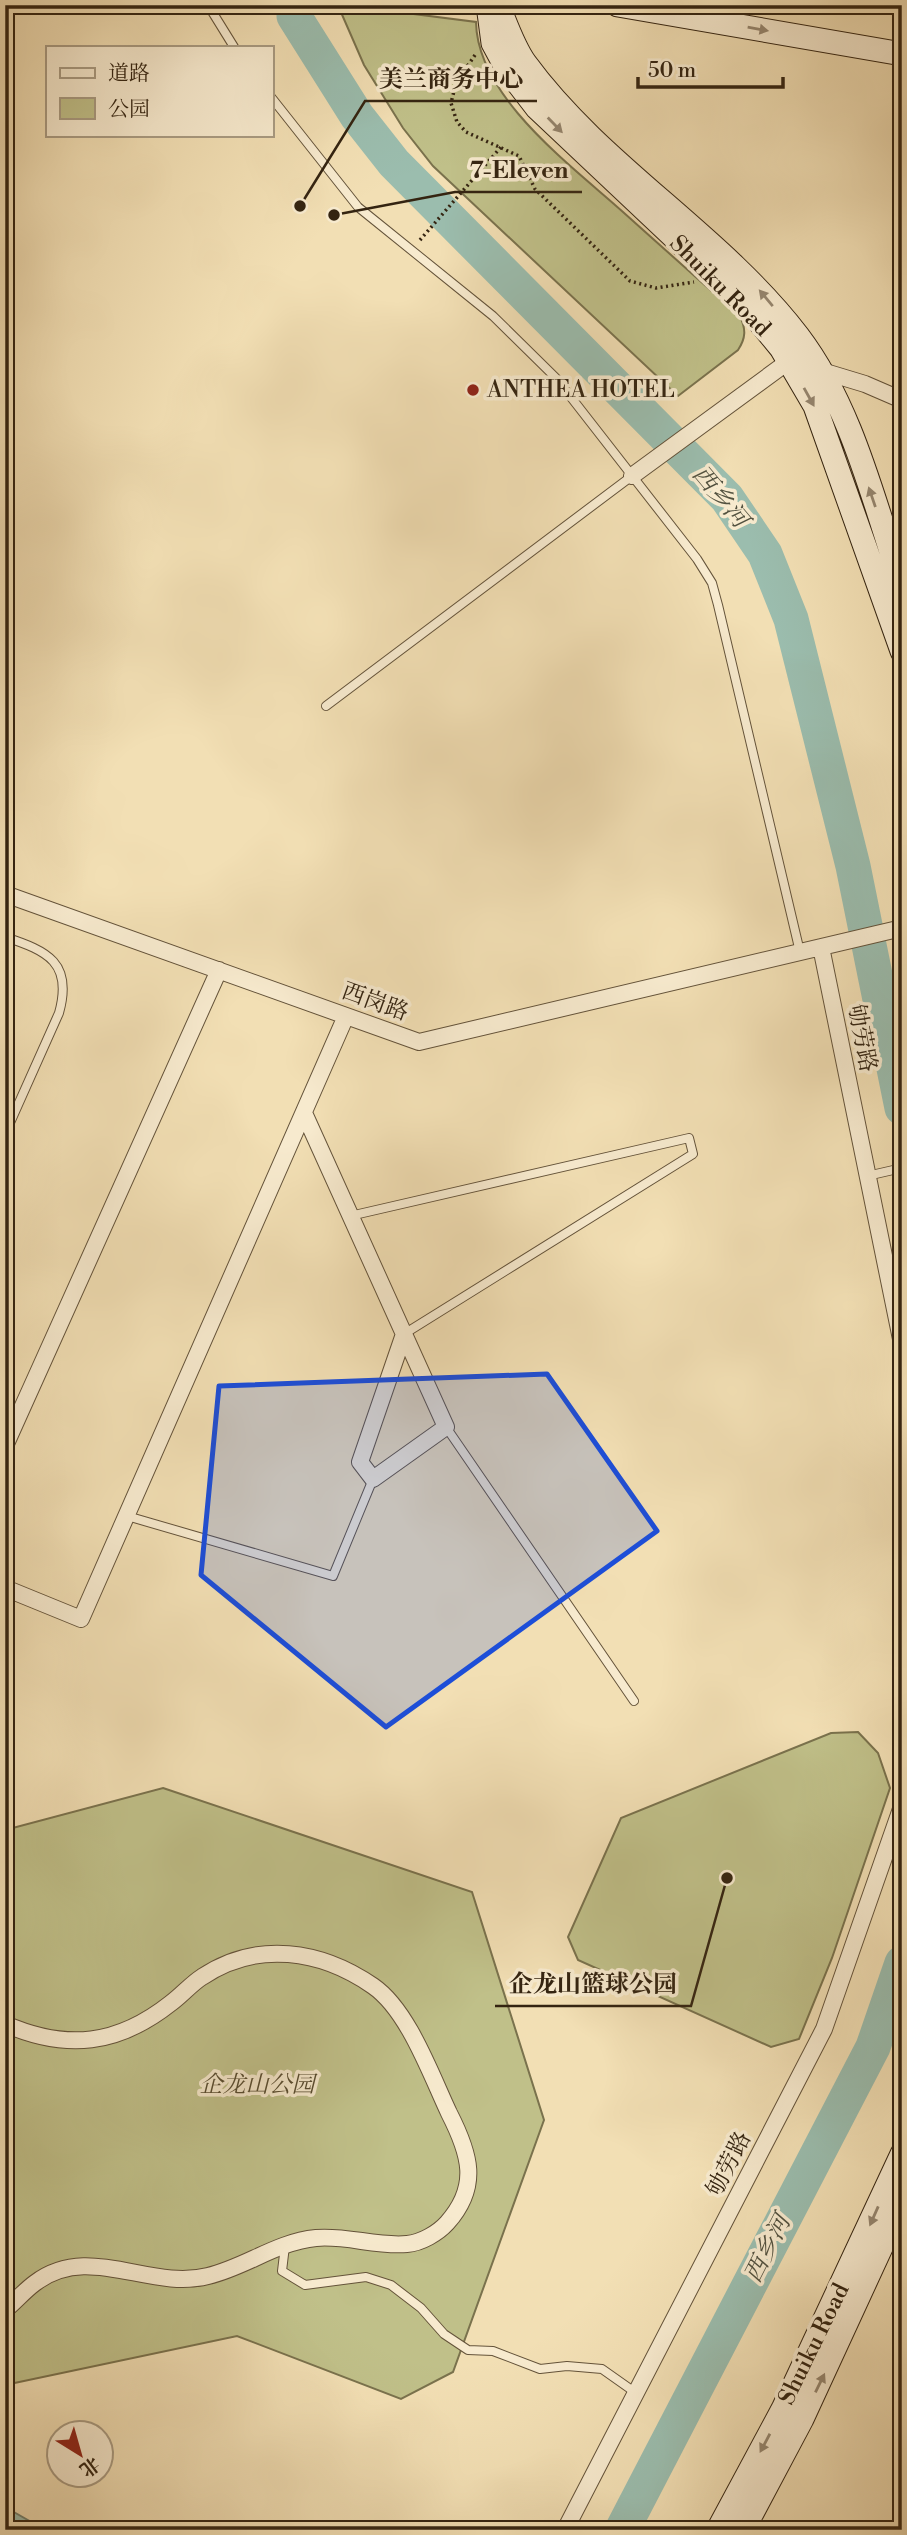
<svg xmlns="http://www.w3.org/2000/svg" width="907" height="2535" font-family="'Libre Bodoni','Noto Serif SC',serif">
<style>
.green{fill:#c0c089;stroke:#7a724d;stroke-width:2}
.water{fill:#9bbdae;stroke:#72806f;stroke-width:2}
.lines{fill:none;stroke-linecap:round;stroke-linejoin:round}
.river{stroke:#9bbdae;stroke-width:35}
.lane-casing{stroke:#64533a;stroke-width:10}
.street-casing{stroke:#64533a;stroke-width:18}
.secondary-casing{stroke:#342411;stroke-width:25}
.path{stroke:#342411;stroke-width:3.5;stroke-dasharray:2 3.5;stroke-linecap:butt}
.lane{stroke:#f7eace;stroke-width:8}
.street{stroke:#f7eace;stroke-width:16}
.secondary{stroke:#f7eace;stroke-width:23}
.oneway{fill:#968770}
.marked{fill:#1d4ed8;fill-opacity:0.2;stroke:#1d4ed8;stroke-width:5;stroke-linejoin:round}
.poi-dot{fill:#8f2418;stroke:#f7eace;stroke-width:2.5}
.labels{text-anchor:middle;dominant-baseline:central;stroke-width:7;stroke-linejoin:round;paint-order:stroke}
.street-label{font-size:23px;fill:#342411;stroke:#f7eace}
.poi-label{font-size:23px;fill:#342411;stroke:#f7eace;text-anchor:start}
.park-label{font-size:23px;font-style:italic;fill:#574b2f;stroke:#f7eace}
.water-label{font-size:24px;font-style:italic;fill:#535240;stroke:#f7eace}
.leader{fill:none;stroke:#342411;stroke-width:2.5}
.callout-dot{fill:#342411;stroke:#f7eace;stroke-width:2.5}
.callout-label{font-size:24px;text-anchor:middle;font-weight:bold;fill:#342411;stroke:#f7eace;stroke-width:7;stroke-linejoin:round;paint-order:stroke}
</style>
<rect width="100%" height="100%" fill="#f2dfb4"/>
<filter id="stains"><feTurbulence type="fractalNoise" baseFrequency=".00286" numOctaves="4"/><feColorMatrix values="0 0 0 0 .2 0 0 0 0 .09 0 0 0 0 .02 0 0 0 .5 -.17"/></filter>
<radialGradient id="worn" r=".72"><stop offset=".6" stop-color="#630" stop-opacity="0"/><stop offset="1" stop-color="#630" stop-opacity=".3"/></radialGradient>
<path class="green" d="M343,5L476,22C477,97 572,166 623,212C662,247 701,282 740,316C746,329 746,338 738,350L678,396L433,166L403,128L364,65L340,10Z
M858,1732L878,1753L890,1788L832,1958L799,2039L771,2047L578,1960L568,1937L621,1818L831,1733Z
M163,1788L472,1892L544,2120L453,2372L401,2399L237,2336L5,2385V1830Z"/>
<path class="water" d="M5,2507L33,2523L39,2530H5Z"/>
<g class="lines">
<path class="river" d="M294,16L357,116L394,163L727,498L765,554L791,619L853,866L902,1108
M622,2530L873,2047L902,1963"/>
<defs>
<path id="lane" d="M208,5L234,47
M271,97L358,207L493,316L556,378L697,559L712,583L718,605L800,952
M326,706L632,476
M5,937C48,951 73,963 59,1013L5,1134
M867,1176L902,1168
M350,1216L689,1138L693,1154L404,1334
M446,1427L634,1701
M127,1516L333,1576L373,1479
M285,2246L282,2271L305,2285L366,2277L391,2285L421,2308L444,2334L468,2350L493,2351L540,2369L567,2366L602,2369L636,2393"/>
<path id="street" d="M632,476L789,361L865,384L902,400
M5,894L419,1042L902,928
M821,947L902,1344
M304,1113L446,1427L373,1479L360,1462L404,1334
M5,1446L219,970
M5,1588L81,1619L346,1016
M5,2024C67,2051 118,2045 171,2003C182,1995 191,1984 202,1977C257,1940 321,1950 373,1986C408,2010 431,2075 449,2113C470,2154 480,2186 447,2223C438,2233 421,2243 407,2244C377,2247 346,2235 316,2238C276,2242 246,2267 208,2276C149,2291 89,2242 35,2283C24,2291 15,2302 5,2310
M565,2530L824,2029L902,1806"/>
<path id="secondary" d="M488,5L493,43L507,69L537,108L745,304L781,348L815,406L902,651
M498,5C506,24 513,46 525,63C601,167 720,234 798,336C852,407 874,503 902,585
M618,5L902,54
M718,2530L783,2409L902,2154
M743,2530L802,2419L902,2202"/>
</defs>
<use href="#lane" class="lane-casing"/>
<use href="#street" class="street-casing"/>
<use href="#secondary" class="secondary-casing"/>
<path class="path" d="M475,55L456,83L451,103L457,122L466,132L519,156L535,189L630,281L656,288L694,282
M420,240L501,147"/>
<use href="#lane" class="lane"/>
<use href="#street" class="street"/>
<use href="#secondary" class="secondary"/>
</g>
<defs><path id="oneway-solid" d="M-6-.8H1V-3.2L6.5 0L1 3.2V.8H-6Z" transform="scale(1.75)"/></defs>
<g class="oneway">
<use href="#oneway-solid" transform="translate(758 29) rotate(10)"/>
<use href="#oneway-solid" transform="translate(555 125) rotate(46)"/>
<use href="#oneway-solid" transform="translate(766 298) rotate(-130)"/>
<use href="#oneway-solid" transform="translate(809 397) rotate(61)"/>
<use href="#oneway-solid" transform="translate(872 497) rotate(-109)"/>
<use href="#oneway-solid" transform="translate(874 2216) rotate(114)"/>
<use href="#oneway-solid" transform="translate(820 2383) rotate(-64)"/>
<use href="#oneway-solid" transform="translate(765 2443) rotate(118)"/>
</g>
<path class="marked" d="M547,1374L657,1531L386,1727L201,1575L219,1386Z"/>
<circle class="poi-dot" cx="473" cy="390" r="7"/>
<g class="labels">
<g class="street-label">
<text transform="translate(720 286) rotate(45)">Shuiku Road</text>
<text transform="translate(375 1002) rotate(20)">西岗路</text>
<text transform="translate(862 1038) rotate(79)">劬劳路</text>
<text transform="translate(729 2164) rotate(-63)">劬劳路</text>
<text transform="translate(814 2344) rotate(-64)">Shuiku Road</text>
</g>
<g class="poi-label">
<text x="487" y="390">ANTHEA HOTEL</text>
</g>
<g class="park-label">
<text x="257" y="2085">企龙山公园</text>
</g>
<g class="water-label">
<text transform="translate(720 497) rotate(50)">西乡河</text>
<text transform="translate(768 2249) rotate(-63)">西乡河</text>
</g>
</g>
<path class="leader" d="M300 206L365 101H537M334 215L455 192H582M727 1878L691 2006H495"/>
<g class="callout-dot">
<circle cx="300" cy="206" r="7"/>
<circle cx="334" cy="215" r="7"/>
<circle cx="727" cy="1878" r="7"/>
</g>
<g class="callout-label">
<text x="451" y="87">美兰商务中心</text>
<text x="519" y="178">7-Eleven</text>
<text x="593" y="1992">企龙山篮球公园</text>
</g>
<rect width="907" height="2535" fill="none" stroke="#f2dfb4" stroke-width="28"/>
<rect x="7" y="7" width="893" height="2521" fill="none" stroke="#342411" stroke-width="3.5"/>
<rect x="14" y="14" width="879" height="2507" fill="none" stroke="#342411" stroke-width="2"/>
<rect x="46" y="46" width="228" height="91" fill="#f7eace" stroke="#a99b82" stroke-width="2"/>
<rect x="60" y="68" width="35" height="10" fill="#f7eace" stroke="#a99b82" stroke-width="2"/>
<text x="108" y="80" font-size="21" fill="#342411">道路</text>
<rect x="60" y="98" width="35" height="21" fill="#c0c089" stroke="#a99b82" stroke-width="2"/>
<text x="108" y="116" font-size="21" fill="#342411">公园</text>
<g transform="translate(80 2454) rotate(143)"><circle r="33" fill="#f7eace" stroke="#a99b82" stroke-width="2"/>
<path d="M0-5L12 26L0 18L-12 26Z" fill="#8f2418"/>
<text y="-10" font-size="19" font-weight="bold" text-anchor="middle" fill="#342411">北</text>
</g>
<path d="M638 77v10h145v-10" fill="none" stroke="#342411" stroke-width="3.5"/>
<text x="648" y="77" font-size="21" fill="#342411" stroke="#f7eace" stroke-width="5" paint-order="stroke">50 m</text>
<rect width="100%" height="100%" filter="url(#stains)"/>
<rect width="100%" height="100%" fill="url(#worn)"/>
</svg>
